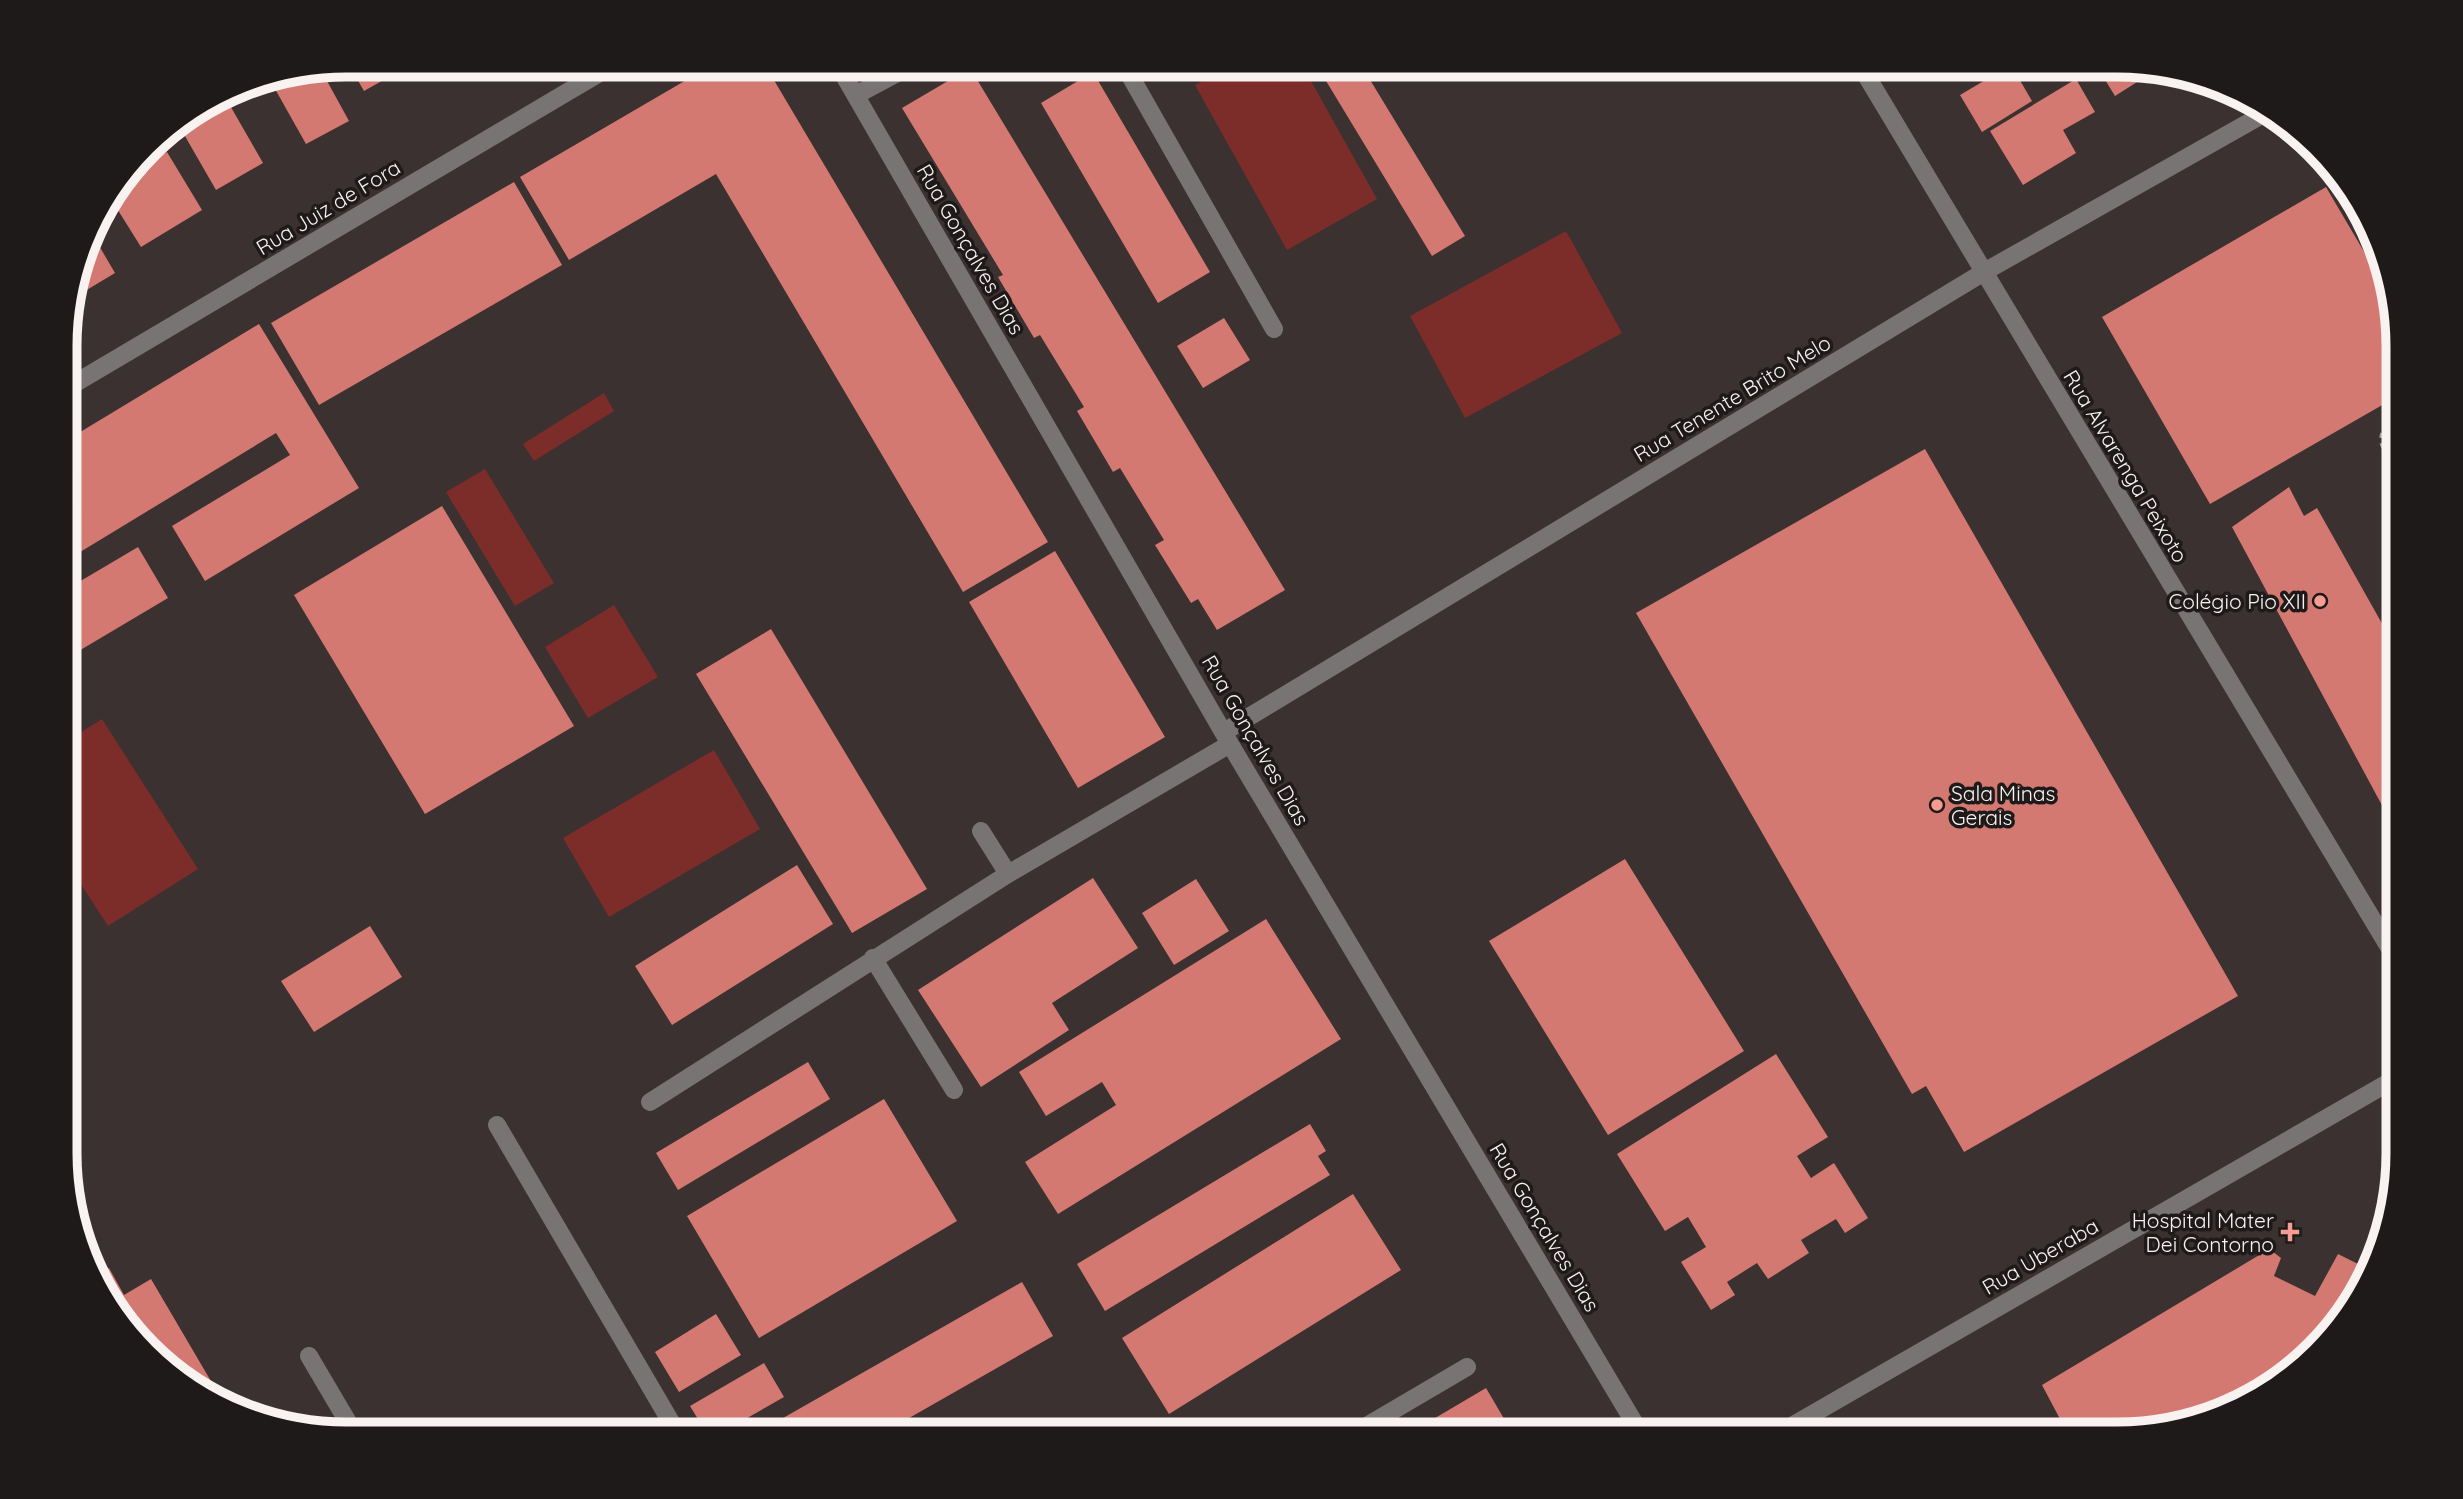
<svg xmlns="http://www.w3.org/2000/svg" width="2463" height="1499" font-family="Quicksand,sans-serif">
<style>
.green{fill:#7d2d29}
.building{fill:#d47971}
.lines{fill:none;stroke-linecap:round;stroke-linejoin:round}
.path{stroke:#a39b9a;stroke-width:4.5;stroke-dasharray:5 5;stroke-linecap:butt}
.minor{stroke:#797474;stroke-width:18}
.poi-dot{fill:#f59c93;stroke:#1f1a1a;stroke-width:2.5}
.labels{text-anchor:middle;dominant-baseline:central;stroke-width:7;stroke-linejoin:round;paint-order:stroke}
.street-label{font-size:21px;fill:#f8f2f1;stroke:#1f1a1a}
.poi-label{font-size:21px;fill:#f8f2f1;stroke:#1f1a1a;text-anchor:end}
.rim{fill:none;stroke:#f8f2f1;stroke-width:9}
</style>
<rect width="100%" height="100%" fill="#3b3130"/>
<path class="green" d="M1232,65H1302L1377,199L1287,250L1195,85Z
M1566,231L1622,333L1465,418L1410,316Z
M604,393L614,411L534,461L523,444Z
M485,469L554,583L515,606L446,492Z
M614,605L658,677L588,718L545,647Z
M102,719L198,869L108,926L67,863V741Z
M714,750L760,829L609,917L563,838Z"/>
<path class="building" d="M349,65H410L364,91Z
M712,65H765L1048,542L963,592L716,174L569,260L520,177Z
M1319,65H1361L1465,236L1432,256L1317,66Z
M2011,65L2032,101L1982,132L1960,95Z
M2096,65H2117L2156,70L2115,96Z
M970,68L1285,590L1217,630L1198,599L1191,603L1155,545L1164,540L1120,468L1113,472L1077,411L1084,407L1040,335L1034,338L998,277L1003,275L902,108Z
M321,70L349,121L306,144L270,80Z
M1093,72L1210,272L1158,303L1041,103Z
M2076,79L2095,112L2063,130L2076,153L2023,185L1990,131Z
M224,95L263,163L216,190L178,124Z
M167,152L202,210L141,247L111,199L130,175Z
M514,182L562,265L319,405L271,323Z
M2326,187L2386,289L2398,327V396L2210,504L2102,317Z
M91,232L115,273L70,300Z
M1224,318L1250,360L1203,388L1177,346Z
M259,324L359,488L205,581L172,526L290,455L276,433L67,560V440Z
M1925,449L2238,996L1964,1152L1926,1086L1912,1094L1636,613Z
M2289,487L2304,516L2317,508L2398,652V835L2232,527Z
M442,506L574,726L425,814L294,595Z
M138,547L168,598L67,658V589Z
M1055,551L1165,737L1078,788L969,602Z
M771,629L927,889L852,933L696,674Z
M1625,859L1744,1051L1608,1135L1489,941Z
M797,865L833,924L672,1025L635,966Z
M1093,878L1138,948L1052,1003L1069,1030L981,1087L918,990Z
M1196,879L1229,931L1174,965L1142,913Z
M1266,919L1341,1039L1058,1214L1025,1162L1116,1105L1102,1082L1046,1116L1019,1072Z
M370,926L402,977L314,1032L281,981Z
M1776,1054L1828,1137L1797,1156L1811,1178L1834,1163L1868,1218L1845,1233L1836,1219L1801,1240L1809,1253L1768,1279L1757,1263L1727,1282L1735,1295L1711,1310L1681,1262L1706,1247L1688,1217L1665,1231L1617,1154Z
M808,1062L830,1099L678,1190L656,1153Z
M884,1099L957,1221L759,1338L687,1216Z
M1310,1124L1326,1151L1318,1156L1330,1175L1105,1311L1077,1264Z
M1353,1194L1401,1270L1169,1414L1122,1338Z
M2266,1251H2272L2281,1258L2274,1276L2315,1296L2338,1254L2368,1269L2360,1294L2316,1352L2258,1396L2135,1434H2055L2060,1419L2042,1385Z
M109,1268L124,1295L151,1279L225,1405L205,1396L112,1309L99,1274Z
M1022,1282L1053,1336L881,1434H755Z
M716,1314L741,1355L679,1392L655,1352Z
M764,1363L784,1397L719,1434H707L690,1406Z
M1486,1388L1513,1434H1408Z
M1018,1425L1024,1434H1004Z"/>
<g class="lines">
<path class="path" d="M2398,422L2385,428C2377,441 2383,454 2398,456"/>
<path class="minor" d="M838,65L1230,744L1641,1434
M1058,65L1069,70L1078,65
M1124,65L1274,329
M1860,65L2398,962
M856,95L912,65
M67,388L613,65
M1224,732L1984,272L2269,111
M981,831L1008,874
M873,958L954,1090
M650,1102L1008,874L1230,744
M497,1125L678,1434
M309,1356L355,1434
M1353,1434L1467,1367
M1778,1434L2398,1077"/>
</g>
<g class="poi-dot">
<circle cx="2320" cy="601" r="7"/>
<circle cx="1937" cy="805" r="7"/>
<path d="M2286.5 1221.5h7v7h7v7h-7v7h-7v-7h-7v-7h7z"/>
</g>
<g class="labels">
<g class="street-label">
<text transform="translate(328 207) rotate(-31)">Rua Juiz de Fora</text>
<text transform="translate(971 249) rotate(60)">Rua Gonçalves Dias</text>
<text transform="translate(1732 398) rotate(-31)">Rua Tenente Brito Melo</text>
<text transform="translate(2126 466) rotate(59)">Rua Alvarenga Peixoto</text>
<text transform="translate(1256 740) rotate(60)">Rua Gonçalves Dias</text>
<text transform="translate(1545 1227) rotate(59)">Rua Gonçalves Dias</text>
<text transform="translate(2040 1256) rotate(-30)">Rua Uberaba</text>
</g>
<g class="poi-label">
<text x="2306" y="601">Colégio Pio XII</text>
<text x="1951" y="793" text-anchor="start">Sala Minas<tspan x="1951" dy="24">Gerais</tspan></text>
<text x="2274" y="1220">Hospital Mater<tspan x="2274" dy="24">Dei Contorno</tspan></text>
</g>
</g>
<path d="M0 0H2463V1499H0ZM346 77H2117A269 269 0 0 1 2386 346V1153A269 269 0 0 1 2117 1422H346A269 269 0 0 1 77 1153V346A269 269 0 0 1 346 77Z" fill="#1f1a1a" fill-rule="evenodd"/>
<path class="rim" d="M346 77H2117A269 269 0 0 1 2386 346V1153A269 269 0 0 1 2117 1422H346A269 269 0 0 1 77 1153V346A269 269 0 0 1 346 77Z"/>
</svg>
